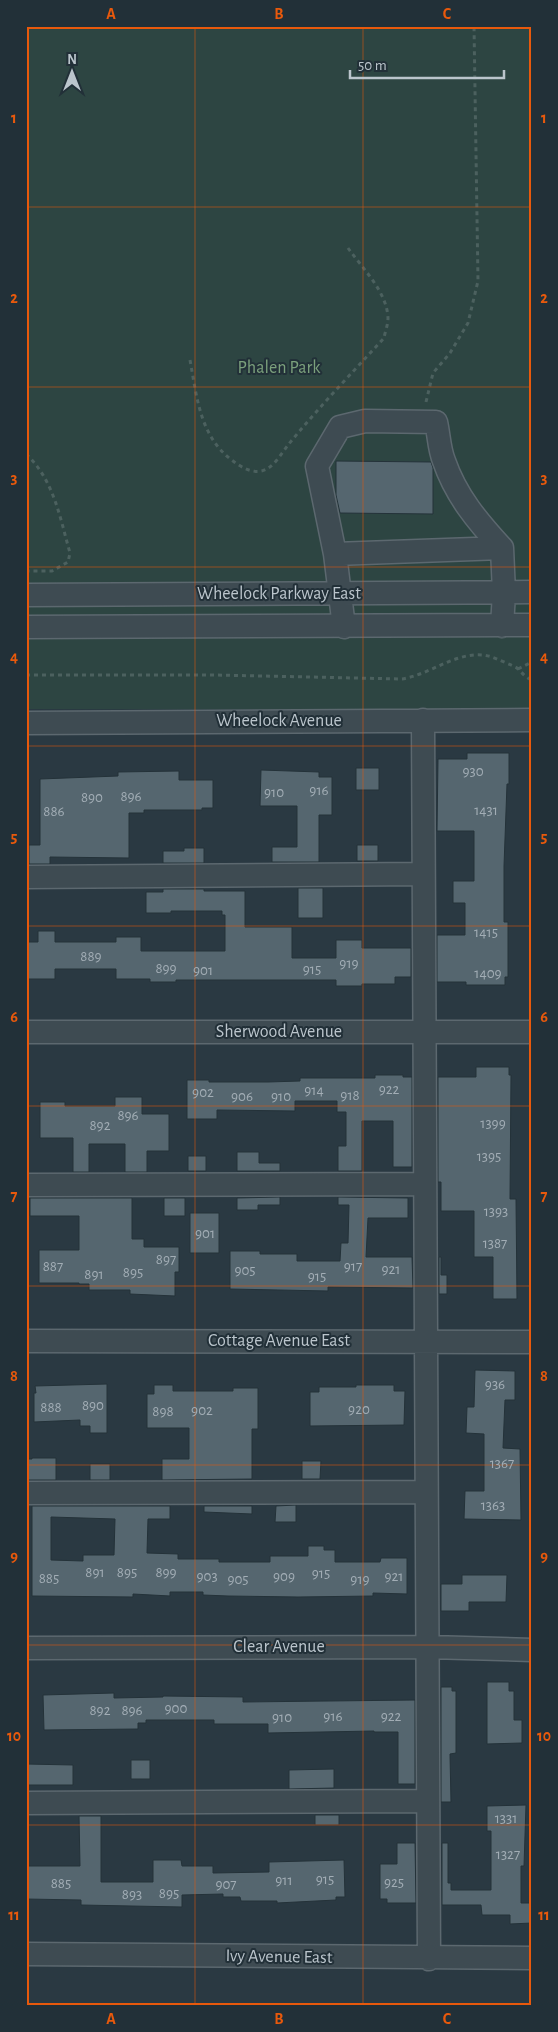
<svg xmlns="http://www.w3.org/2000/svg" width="558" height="2032" font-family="'Alegreya Sans',sans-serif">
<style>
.park{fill:#2d4542}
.building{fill:#55666f;stroke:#243239;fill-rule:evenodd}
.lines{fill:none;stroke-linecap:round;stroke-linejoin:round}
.minor-casing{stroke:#5c686f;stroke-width:25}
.path{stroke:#4c615f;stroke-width:3;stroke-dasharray:4 4;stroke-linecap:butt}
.minor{stroke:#3e4b52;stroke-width:22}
.grid{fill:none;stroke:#e8590c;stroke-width:1;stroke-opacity:0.55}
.labels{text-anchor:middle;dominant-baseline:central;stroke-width:4;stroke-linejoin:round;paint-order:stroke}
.number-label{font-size:15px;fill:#a2adb5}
.park-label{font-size:18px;fill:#7ba07c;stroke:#223038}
.street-label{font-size:18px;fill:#bbc5cc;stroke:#223038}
.neatline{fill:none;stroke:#e8590c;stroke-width:2}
.grid-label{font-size:16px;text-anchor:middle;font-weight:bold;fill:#e8590c}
</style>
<rect width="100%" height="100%" fill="#2a3942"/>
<path class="park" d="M26,26H532V710L26,709Z"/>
<path class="building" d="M336,461L431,462L433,468V514L340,513L336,495Z
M467,753H509V784H507L504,866V922H508V977H505V985H466V982H437V935H465V903H453V881H474V831H437L438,759H467Z
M356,768H379V790H356Z
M261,770L319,772V777H332V815H319V862H272V847H297V806H260Z
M179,771V780H213V808H202V810H144V813H129V858L50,857V864H29V845H40V779L118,776V772Z
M357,845H378V861H357Z
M184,848H204V863H163V851H184Z
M298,888H323V918H298Z
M163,889H204V891H245V927H292V958H336V940H362V948H411V977H395V984H362V986H336V980H176V982H150V979H116V969H55V979H27V942H38V931H55V942H116V937H141V951H225V915H222V911H171V913H146V892H163Z
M476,1067H509V1075H511L510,1199H516L517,1299H493V1257H474V1211H441V1182H438V1077H476Z
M375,1075H403V1077H412V1167H393V1121H362V1171H338V1146H346V1112H337V1101H295V1111L217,1110V1119H187V1080H209V1082H268L300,1081V1078H375Z
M115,1097H142V1114H169V1151H147V1172H125V1144H89V1172H73V1138H40V1102H65V1106H115Z
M237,1152H259V1163H280V1171H237Z
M188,1156H206V1171H188Z
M280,1197V1205H258V1210H237V1198Z
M338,1197L408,1198V1218H368L366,1257H412L413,1288L328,1287V1291L230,1289V1251H260V1254H297V1261H340L341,1243H348L349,1205H338Z
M30,1198H132V1239H144V1247H179V1272H175V1296L130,1294V1290H89V1284H79V1283H39V1250H79V1216H30Z
M164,1198H185V1216H164Z
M190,1213H219V1253H190Z
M439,1257H441V1275H447V1294H439Z
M475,1370L515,1371V1400H505L503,1448L520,1449L521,1520L464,1519L465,1491H484V1434L466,1433L467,1407H474Z
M107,1384V1433H90V1426H80V1420L34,1422V1393H36L35,1386Z
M154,1385H173V1391H233V1388H258V1429H252V1479L162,1480V1459H189V1428H147V1394H154Z
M356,1385H394V1391H405L404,1425L310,1426V1392H319V1387H356Z
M32,1458H56V1480H26V1459H32Z
M302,1461H321L320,1479H302Z
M90,1464H110V1480H90Z
M296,1505V1522H275L276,1506Z
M32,1506H170V1519H148L147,1553L178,1554V1559H219V1562H270V1556H308V1546H324V1550H335V1562H380L381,1558H407V1594L373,1593V1596L298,1597L228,1596L203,1595V1592H170V1596L133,1594V1597L32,1596ZM51,1517L115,1519L114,1555H83V1561L51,1560Z
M204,1506H252V1514L204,1512Z
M462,1575H507L506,1602H469V1611H441V1584H462Z
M487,1682H509V1691H514V1720H522V1743L487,1744Z
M441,1687H452V1691H456V1753L450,1754L451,1802H441Z
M114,1693V1698L163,1697V1696L243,1697V1702L415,1700V1784H398V1732H374V1731L268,1733V1724H214V1720H146V1723H138V1729L44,1730L43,1695Z
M131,1760H150V1779H131Z
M26,1764L73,1765V1785H26Z
M334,1769V1788L289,1789V1770Z
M526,1805L524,1866H521V1903H532V1923L510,1924V1915H482L481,1905H442V1843H448V1883H451V1890H491V1831H487V1806Z
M315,1815H339V1825H315Z
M79,1816H101V1882H153V1860H181L182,1866H213V1873L269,1872V1862L344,1860L345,1897H336V1900L277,1903V1901H241L240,1897H223V1894L182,1895V1907L81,1905V1900L26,1899V1866H80Z
M397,1843H415L416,1903H387V1899H380V1864H397Z"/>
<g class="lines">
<defs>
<path id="minor" d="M335,554L502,548
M26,595L532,592
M26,627L532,625
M344,627L335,554L317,466L340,427L365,421L436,422C439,435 439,449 444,461C456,496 478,522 502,548L504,593L502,626
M423,720L429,1959
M26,723L532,720
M26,877L423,874
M26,1032H532
M26,1185L424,1184
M26,1341L532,1342
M26,1493L425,1492
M26,1648L429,1647L532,1650
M26,1803L428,1801
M26,1954L532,1958"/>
</defs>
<use href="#minor" class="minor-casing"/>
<path class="path" d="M190,360C197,398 200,437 233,461C241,467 251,473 261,471C273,469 281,454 288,445C318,408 352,373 384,338C385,332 388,325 388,318C387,292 363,269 348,248
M426,402L433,373L450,353L468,323L478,281L474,26
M26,454C54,480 60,518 70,553L68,562L52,571H26
M518,669L532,662
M26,675H215L402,679C433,674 461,647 492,657C497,659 512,665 517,668C522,672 524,677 532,680"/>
<use href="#minor" class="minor"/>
</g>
<path class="grid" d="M195,26V2006M363,26V2006M26,207H532M26,387H532M26,567H532M26,746H532M26,926H532M26,1106H532M26,1286H532M26,1465H532M26,1645H532M26,1825H532"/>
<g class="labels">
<g class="number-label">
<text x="473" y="771">930</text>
<text x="319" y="790">916</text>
<text x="274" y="792">910</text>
<text x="131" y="796">896</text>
<text x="92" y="797">890</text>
<text x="486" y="810">1431</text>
<text x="54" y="811">886</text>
<text x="486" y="932">1415</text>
<text x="91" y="956">889</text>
<text x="349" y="963">919</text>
<text x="166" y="968">899</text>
<text x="312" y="969">915</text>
<text x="203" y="970">901</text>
<text x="488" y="973">1409</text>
<text x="389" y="1089">922</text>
<text x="314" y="1090">914</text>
<text x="203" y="1092">902</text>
<text x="350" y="1095">918</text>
<text x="242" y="1096">906</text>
<text x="281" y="1096">910</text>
<text x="128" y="1115">896</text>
<text x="493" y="1123">1399</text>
<text x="100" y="1125">892</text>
<text x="489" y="1156">1395</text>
<text x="496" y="1211">1393</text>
<text x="205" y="1233">901</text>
<text x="495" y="1243">1387</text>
<text x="166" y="1259">897</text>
<text x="53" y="1266">887</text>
<text x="353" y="1266">917</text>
<text x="391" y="1269">921</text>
<text x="245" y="1270">905</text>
<text x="133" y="1272">895</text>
<text x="94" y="1274">891</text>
<text x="317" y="1276">915</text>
<text x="495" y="1384">936</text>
<text x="93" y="1405">890</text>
<text x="51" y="1407">888</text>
<text x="359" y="1409">920</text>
<text x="202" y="1410">902</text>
<text x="163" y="1411">898</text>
<text x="502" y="1463">1367</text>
<text x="493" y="1505">1363</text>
<text x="95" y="1572">891</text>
<text x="127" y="1572">895</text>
<text x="166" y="1572">899</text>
<text x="321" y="1573">915</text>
<text x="207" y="1576">903</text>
<text x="284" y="1576">909</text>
<text x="394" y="1576">921</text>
<text x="49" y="1578">885</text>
<text x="238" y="1579">905</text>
<text x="360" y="1579">919</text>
<text x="176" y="1708">900</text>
<text x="100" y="1710">892</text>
<text x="132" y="1710">896</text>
<text x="333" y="1716">916</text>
<text x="391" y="1716">922</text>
<text x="282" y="1717">910</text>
<text x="506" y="1818">1331</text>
<text x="508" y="1854">1327</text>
<text x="325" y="1879">915</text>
<text x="284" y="1880">911</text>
<text x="394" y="1882">925</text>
<text x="61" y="1883">885</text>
<text x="226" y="1884">907</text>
<text x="169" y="1893">895</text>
<text x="132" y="1894">893</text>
</g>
<g class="park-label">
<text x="279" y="368">Phalen Park</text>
</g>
<g class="street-label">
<text x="279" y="594">Wheelock Parkway East</text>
<text x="279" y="721">Wheelock Avenue</text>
<text x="279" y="1032">Sherwood Avenue</text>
<text x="279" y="1341">Cottage Avenue East</text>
<text x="279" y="1647">Clear Avenue</text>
<text transform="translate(279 1957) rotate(1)">Ivy Avenue East</text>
</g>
</g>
<rect width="558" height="2032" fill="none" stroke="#223038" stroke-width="55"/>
<g transform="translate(72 72)" stroke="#223038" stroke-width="4" paint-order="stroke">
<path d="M0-4L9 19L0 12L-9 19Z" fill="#bbc5cc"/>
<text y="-8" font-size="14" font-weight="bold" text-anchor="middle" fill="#bbc5cc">N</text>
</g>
<path d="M350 70v8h154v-8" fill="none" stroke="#bbc5cc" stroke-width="2.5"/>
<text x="358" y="70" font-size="15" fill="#bbc5cc" stroke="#223038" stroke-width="4" paint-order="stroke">50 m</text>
<rect x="28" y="28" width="502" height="1976" class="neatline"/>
<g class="grid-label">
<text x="111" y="19">A</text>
<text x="279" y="19">B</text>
<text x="447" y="19">C</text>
<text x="14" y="123">1</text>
<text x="544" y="123">1</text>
<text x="14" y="303">2</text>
<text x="544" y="303">2</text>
<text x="14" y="483">3</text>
<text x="544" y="483">3</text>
<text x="14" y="662">4</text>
<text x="544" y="662">4</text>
<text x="14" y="842">5</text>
<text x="544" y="842">5</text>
<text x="14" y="1022">6</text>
<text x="544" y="1022">6</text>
<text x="14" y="1201">7</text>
<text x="544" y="1201">7</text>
<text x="14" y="1381">8</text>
<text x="544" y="1381">8</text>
<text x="14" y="1561">9</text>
<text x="544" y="1561">9</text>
<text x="14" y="1741">10</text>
<text x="544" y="1741">10</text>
<text x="14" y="1920">11</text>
<text x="544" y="1920">11</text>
<text x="111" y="2024">A</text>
<text x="279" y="2024">B</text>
<text x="447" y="2024">C</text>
</g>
</svg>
